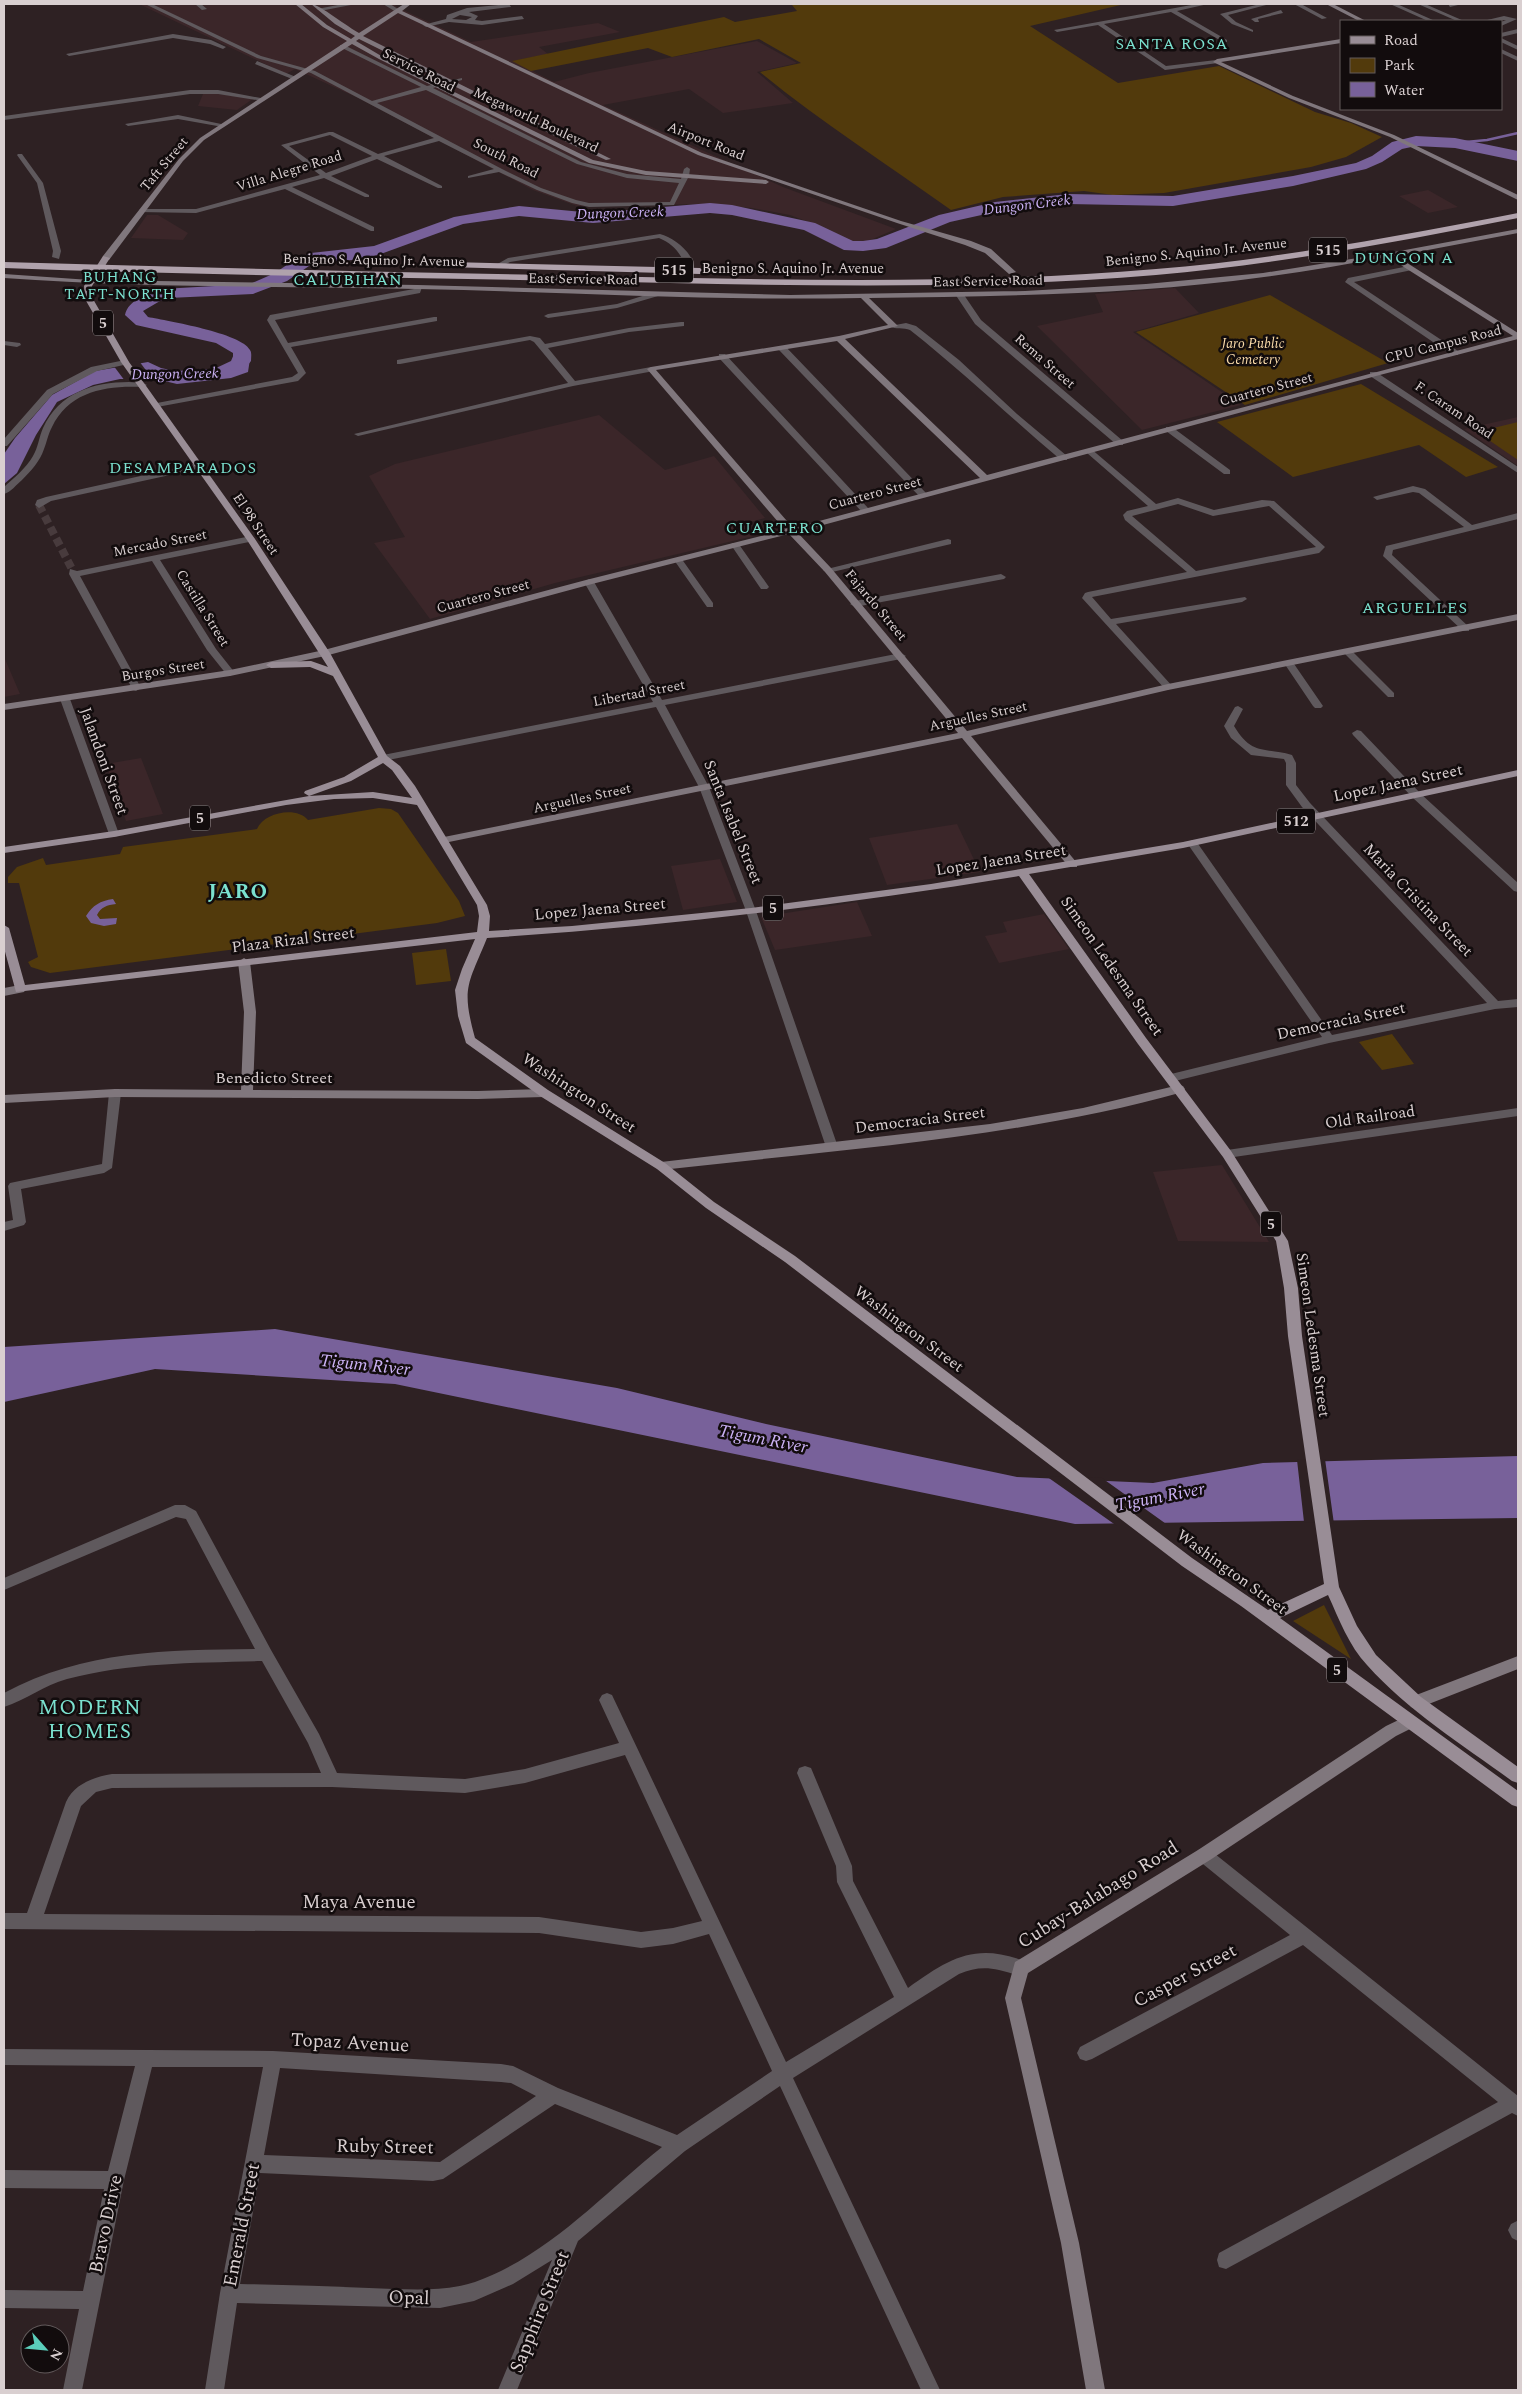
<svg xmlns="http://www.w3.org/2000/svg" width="1522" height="2394" font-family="Spectral,serif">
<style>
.built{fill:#3b2629}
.green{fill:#523a0c}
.water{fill:#78619a}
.pier{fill:#2e2123}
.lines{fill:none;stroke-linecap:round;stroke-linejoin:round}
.stream{stroke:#78619a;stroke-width:2.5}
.river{fill:#78619a;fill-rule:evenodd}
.street-tunnel{stroke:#483b3d;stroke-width:8;stroke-dasharray:8 4.5;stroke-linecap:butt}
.street{fill:#5f595d;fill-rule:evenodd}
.secondary{fill:#80777d;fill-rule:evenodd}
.primary{fill:#998d96;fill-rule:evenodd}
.highway{fill:#b0a2ac;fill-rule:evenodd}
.labels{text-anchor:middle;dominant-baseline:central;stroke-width:5;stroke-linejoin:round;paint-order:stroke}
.far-street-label{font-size:14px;fill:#d9cfd0;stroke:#120c0d}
.far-park-label{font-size:14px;font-style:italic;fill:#f9daa9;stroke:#120c0d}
.far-water-label{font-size:15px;font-style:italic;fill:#cbb2f5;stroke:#120c0d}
.shield{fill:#120c0d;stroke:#9d9496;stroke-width:1}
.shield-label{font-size:15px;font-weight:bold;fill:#d9cfd0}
.far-neighbourhood-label{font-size:15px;letter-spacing:1px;fill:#7be1cf;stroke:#120c0d}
.far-quarter-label{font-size:16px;letter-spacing:1px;fill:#7be1cf;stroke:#120c0d}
.street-label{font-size:16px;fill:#d9cfd0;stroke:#120c0d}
.water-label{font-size:18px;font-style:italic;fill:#cbb2f5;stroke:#120c0d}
.near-street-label{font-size:19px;fill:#d9cfd0;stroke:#120c0d}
.district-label{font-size:21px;font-weight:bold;letter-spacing:1px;fill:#7be1cf;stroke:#120c0d}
.near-neighbourhood-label{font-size:21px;letter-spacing:1px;fill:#7be1cf;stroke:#120c0d}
</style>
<rect width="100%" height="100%" fill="#2e2123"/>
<path class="built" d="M139,4H398L395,6L471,42L598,23L620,32L539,47L548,54L513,61L554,82L589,73L757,41L797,63L757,72L793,103L723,113L689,89L603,105L783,187L896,229L868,241L853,242L838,237L819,226L790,215L752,208L708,204L577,206L533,190L358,98L295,69L286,74Z
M203,94H218L254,98L237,110L198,106Z
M1428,190L1458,207L1428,213L1399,196Z
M147,215H158L188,233L183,240L131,238Z
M1175,288L1199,313L1133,332L1241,405L1142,430L1037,326L1103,312L1095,294Z
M599,415L665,470L714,456L765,518L747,523L758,535L555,583L430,619L374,543L405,537L369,476L395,464Z
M1518,417V466L1464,429Z
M4,657L5,659L20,694L4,697Z
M141,758L163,814L126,821L106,764Z
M957,824L980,872L887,885L869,838Z
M720,859L737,902L683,910L671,866Z
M857,902L872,936L775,950L761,917Z
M1044,914L1069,949L999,963L985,936L1007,932L1003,922Z
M1222,1165L1269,1242L1178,1241L1153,1172Z"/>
<path class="green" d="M799,4H1125L1030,26L1118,83L1219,66L1315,112L1351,123L1382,137L1346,157L1311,167L1164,193L1113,195L1084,191L1003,197L951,210C887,164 821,122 760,72L801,63L759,39L672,57L648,48L531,71L512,61L724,17L735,22L797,11L792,5Z
M1270,295L1388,363L1245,405L1136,332Z
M1361,384L1498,467L1466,477L1419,445L1293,477L1217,422Z
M1518,422V460L1477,432Z
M379,808L391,809L398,813L459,901L465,916L437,923L50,973L31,967L28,962L38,957L19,883H8V877L17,867L43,858L46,865L120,854L123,847L257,829C264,812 297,806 308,820Z
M446,949L451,981L416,985L412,953Z
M1392,1034L1414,1064L1382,1070L1359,1042Z
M1324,1605L1351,1659L1293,1621Z"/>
<path class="water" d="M222,339L251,352L248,372L231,378L177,384L156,379H120L93,385L57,402L36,435L17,473L4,484V454L15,438L52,395L95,371L148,362L161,368L175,371L214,369L231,361L234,354L231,346Z
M113,899L116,904C107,905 101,907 97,915L100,919L117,918L116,924L104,926L91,923L86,916C93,905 100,901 113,899Z
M275,1329L617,1388L766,1424L1017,1477L1153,1483L1263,1463L1518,1456V1518L1075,1524L395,1384L155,1369L4,1402V1347Z"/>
<path class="pier" d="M139,361L154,381H125L113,365Z
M1325,1459L1334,1524L1304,1522L1297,1460Z
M1046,1476L1102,1478L1169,1526H1117Z"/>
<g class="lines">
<path class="stream" d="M1455,143L1487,140L1518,133"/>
<path class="river" d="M1416,136L1455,138L1518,151V161L1455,148L1416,146L1402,149L1382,162L1366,169L1293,186L1173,206L1068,204L995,212L950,222L886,248L863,251L844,250L804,230L732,215L710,213L593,223L519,216L463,224L378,255L353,260L319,262L309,266L287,281L253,294L169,298L160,301L143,311L148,317C168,321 241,333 250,350C252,353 251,357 251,361C245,369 240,372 231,370L228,366L233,360V353L216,343L136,325L125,315C128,300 148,293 162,289L250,284L275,273L297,258L311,253L374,246L454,217L519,206L593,213L710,203L732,205L815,223L853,241H863L877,239L939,215L995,202L1068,194L1173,196L1293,176L1356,163L1372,156L1392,142Z"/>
<path class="street-tunnel" d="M39,505L73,571"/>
<path class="street" d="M145,4H152L261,56L315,71L372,101L421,87L340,47V45H344L427,86L462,78V80L433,88L581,162L627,174L681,179L684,169L687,167L690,169L689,176L674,205L589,207L572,203L537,190L499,172L468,178V176L494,169L439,141L384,156L442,186V188H438L377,159L331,176L369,195V197H365L324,178L292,187L374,227V231H371L285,189L196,213L139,212V210L141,209H196L320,175L281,145L329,132H333L378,154L434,138L311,73L257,58ZM426,90L577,164L627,178L679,183L670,202L589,203L576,200L541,188L502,169L377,103ZM330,135L372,156L326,173L289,146Z
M195,4H201L207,9L202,10Z
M343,4H356L320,11L317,9Z
M383,4H390L401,11L396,12Z
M509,4L511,7L469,12L478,16L475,20L482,21L522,16L524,19L482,25L449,22L426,27L423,25L446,19L447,15L467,8ZM460,15L472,17L466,20L452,19Z
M1197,4H1208L1177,11L1227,40V42H1223L1171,12L1104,24L1166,66L1216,60L1218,63L1165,70L1098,25L1057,32L1054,30Z
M1260,4H1270L1228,15L1236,22L1253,30V32L1232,24L1220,14Z
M1294,4H1301L1327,18L1322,19Z
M1390,4H1397L1435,21H1428Z
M1418,4H1425L1464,21H1457Z
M1448,4H1462L1450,7Z
M1281,10L1283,13L1258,19L1259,22H1255L1251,19Z
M1504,16L1517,19L1501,26V22L1506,20L1483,21Z
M1518,29V33L1501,37V33Z
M173,34L211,40L226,47L223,49L210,44L173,38L69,56L66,54Z
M1501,38L1518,46V50L1501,42Z
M1501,49L1518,57V61L1501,53Z
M257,61L296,77L297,78L292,79L255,64Z
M190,90H218L266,99L263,101L218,94H190L4,120V116Z
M178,115L226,125L223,127L178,119L128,126L125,124Z
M18,154H22L43,183L61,251L59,259L52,257L53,251L37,183L17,155Z
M660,234C675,238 697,255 694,273H688C683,257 676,245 659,238L510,262L498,268L494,266L508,258Z
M1409,266L1413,268L1412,270L1354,282L1458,351V355H1452L1345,282L1348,278Z
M415,285L422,287L420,293L275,320L288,343L434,317H437V321L291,347L306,373L298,381L157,407L153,405L157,403L292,377L298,373L267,320L270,315L414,289Z
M655,292H658V296L617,308L548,318L544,316L548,314L617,304Z
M956,292H962L981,320L1123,441V445H1117L975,324L955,294Z
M681,322H684V326L629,332L548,348L575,381L651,367L655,369L654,371L573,386L358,436L354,434L568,383L534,342L530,340L400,364H397V360L530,336L540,338L545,344L629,328Z
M906,323L916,326L959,360L1017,414L1067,456V460H1061C1010,417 962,371 910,330C904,327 895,330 890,326Z
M4,341L20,343L21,345L17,347L4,345Z
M779,346H785L926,493V497H920L779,350Z
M719,354H725L868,508V512H862L719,358Z
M125,360L129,362L128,364L97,371L53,394L7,446H4V439L47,390L91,367Z
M1370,372H1376L1518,467V473L1370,376Z
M129,382L143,383L147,385L143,387C107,385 69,391 52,427C48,434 47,442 44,449C40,461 31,471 22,480C16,485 11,492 4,494V487C14,478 26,468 33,456C38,448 39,437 43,428C59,393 93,382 129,382Z
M1166,427H1172L1230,470V474H1224L1166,431Z
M1090,448L1156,504L1178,498L1214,510L1262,500L1274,501L1325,547L1319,553L1092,597L1111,619L1245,597L1247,599L1242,602L1116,624L1173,687L1168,690L1165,689L1082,598L1085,593L1088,592L1187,572L1125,520L1123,515L1127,511L1148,506L1087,453L1086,451ZM1178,504L1213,516L1269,506L1316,547L1196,571L1132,516Z
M199,463L203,466L202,468L51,501L39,508L35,505L37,500L46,497Z
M1413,486L1425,489L1472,525L1518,513V519L1393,550L1392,555L1469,627V631H1463L1383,556L1386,546L1464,527L1419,493L1413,492L1377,500L1373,497Z
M251,536L255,539L254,541L160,560L216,649L235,673L230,676L227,675L207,650L152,561L80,576L141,688L136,691L133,690L69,574L70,569L77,571Z
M948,539L951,540V544L828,573L823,570Z
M732,543H738L769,587L767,589H761L731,545Z
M678,557L681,558L713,603V607H707L674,560Z
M1001,574L1006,577L1004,579L855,607L850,604L855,601Z
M589,579L594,582L662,700L901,653L906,656L901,659L665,705L709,787L756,911L838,1147L836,1150H828L826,1147L746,911L699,787L656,707L383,761L378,758L383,755L653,702L584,582Z
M1348,649L1351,650L1394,693V697H1388L1345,654V650Z
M1289,660L1292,661L1323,706L1321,708H1315L1313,706L1284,663Z
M65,696L70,699L119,834L118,836L114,837L109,834L60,699Z
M1238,706L1243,709L1234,726C1252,756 1264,747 1292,755L1296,763V785L1310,803L1498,1001L1518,999V1007L1495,1009L1329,1043L1171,1082L1167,1081L1165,1078L1167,1075L1322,1037L1187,843L1192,840L1196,841L1332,1035L1487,1003L1302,807L1286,785V763L1284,759L1251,755L1231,738L1224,726L1235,707Z
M1357,730L1361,731L1421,794L1518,883V892L1514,891L1413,798L1353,735L1352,733Z
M115,1089L121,1093L112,1168L104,1173L21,1189L26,1222L24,1225L4,1231V1222L13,1220L8,1186L10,1183L102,1164L109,1093Z
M1518,1108V1116L1227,1158L1221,1154L1227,1150Z
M175,1505H185L196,1511L271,1650L319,1734L337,1773L465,1779L525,1769L619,1743L599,1700L602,1695L607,1693L612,1695L786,2062L894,1997L837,1882L836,1866L797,1773L799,1768L805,1766L811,1768L852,1866L853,1881L908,1988C950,1958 975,1942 1027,1962L1029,1968L1027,1974C1018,1977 1009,1972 999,1970C985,1967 973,1968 959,1974L793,2078L940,2390H921L780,2086L685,2151L578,2241L517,2390H498L552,2260L513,2284L474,2301L440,2308L237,2303L224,2390H205L220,2293L263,2067H152L124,2180L82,2390H63L79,2309L4,2308V2290L83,2291L104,2189L4,2188V2170L108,2171L135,2066L4,2065V2049L273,2051L501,2064L513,2066L558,2088L677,2135L772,2071L709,1934L673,1944L641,1948L539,1933L4,1929V1913H27L66,1802C74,1784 94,1777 112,1774L321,1773L308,1743L262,1661C196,1663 131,1662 67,1679C44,1685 26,1700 4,1707V1693C84,1650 167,1650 255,1649L186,1519L176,1517L4,1590V1578ZM625,1755L702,1921L673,1928L641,1932L539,1917L44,1914L81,1806L96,1792L112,1788L332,1787L465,1793L525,1783ZM280,2068L501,2082L511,2083L536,2096L440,2162L264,2155ZM555,2104L662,2147C603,2194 548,2256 475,2282C441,2293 404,2289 369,2288C326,2286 283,2285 240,2284L260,2173L433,2181L443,2179Z
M1204,1848L1210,1850L1518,2096V2116L1512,2113L1226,2269L1219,2267L1217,2260L1219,2253L1498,2102L1303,1945L1092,2059L1086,2061L1080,2059L1077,2053L1080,2047L1290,1935L1198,1860L1196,1855L1198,1850Z
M1517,2221H1518V2241L1512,2238L1508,2230L1511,2224Z"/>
<path class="secondary" d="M295,4H301L327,25L351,39L355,36L335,24L311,4C319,4 349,28 359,33L404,4H411L402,11L702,153L901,221L971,241L991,249L1016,272L1009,274L985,253L965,245L897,223L698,155L398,13L363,36L611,159L606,160L573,145L359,39L356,41L383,57L593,160L646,171L766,180L769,182L766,184L646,175L589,163L379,59L352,44L204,140L183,161L109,260H103V256L179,159L200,138L347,41L323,27Z
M1326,4H1333L1366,21H1359Z
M1341,39V43L1221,62L1293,96L1394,135L1518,195V200L1390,137L1289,98L1213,62L1217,59Z
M1518,229V233L1396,256L1518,333V339L1376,376L797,532L831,568L967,731L1168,684L1518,614V620L1168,690L971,736L1077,863V867H1069L962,738L444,843L440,842L439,840L444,837L958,733L825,572L789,534L592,584L325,656L230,676L4,710V704L230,670L324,650L586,580L785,530L647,369L651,367L839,336L888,325L861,298C713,301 565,292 417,289C280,286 142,288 4,278V274L90,280L418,285L790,295L1025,291L1146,284L1263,273L1389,253ZM1388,257L1513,336L987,475L845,339L898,326L869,298C1001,296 1133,295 1264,277C1305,272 1347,264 1388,257ZM837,341L980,478L793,528L656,370Z
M244,958L250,962L256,1012L253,1090L478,1091L544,1089L550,1093L544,1097L478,1099L115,1097L4,1103V1095L115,1089L241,1090L244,1012L238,962Z
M20,985L24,986L26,989L24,992L4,996V988Z
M1179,1085L1183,1086L1185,1089L1183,1092C1015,1139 834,1150 661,1170L655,1166L661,1162L990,1124L1083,1108Z
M1518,1656V1669L1416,1709L1411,1707L1408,1702L1411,1697Z
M1409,1715L1414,1717L1417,1722L1414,1727L1396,1736L1210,1860L1028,1973L1021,1998L1079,2243L1105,2390H1086L1061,2243L1005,1998L1015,1962L1198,1850L1386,1726Z"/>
<path class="primary" d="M103,256L110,258L92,286L93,299L129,362L255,539L330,653L387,756L400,766L415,786L487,905L490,916L489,931L572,926L751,908L931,884L1183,842L1518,770V776L1183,848L1029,874L1146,1038L1231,1151L1288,1241L1298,1288L1302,1336L1339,1587L1357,1626L1376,1655L1421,1697L1518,1767V1783L1512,1781C1463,1745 1408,1711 1367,1665C1349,1646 1339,1619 1328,1595L1280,1618L1518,1791V1807L1512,1805L1241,1606L1182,1566L785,1262L706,1208L657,1169L540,1096L466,1043L458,1016L455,990L462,969L475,939L16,992L4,948V925L9,928L25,985L477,932L479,916L477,905L417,805L373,798L334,799L286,805L114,837L4,853V847L114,831L309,796L304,793L305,791L344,777L378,757L333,676L310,667L271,668L266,665L271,662L311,661L328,667L247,540L121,362L85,299L84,286ZM383,763L392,770L412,798L373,792L309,796L351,781ZM1019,876L1138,1044L1223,1157L1276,1241L1284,1288L1288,1336L1324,1584L1268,1610L1192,1558L795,1256L714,1202L665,1163L548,1090L475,1038C461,987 468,985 487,938C665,926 843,905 1019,876Z"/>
<path class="highway" d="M1518,213V218C1398,242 1278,264 1156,275C963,291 770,285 576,281C385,277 194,275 4,268V262C200,268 396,272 592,276C780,280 968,285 1156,269C1278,259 1398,236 1518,213Z
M450,262L700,268L704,271L700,274L447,267L446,265Z"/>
</g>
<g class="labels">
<g class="far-street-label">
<text transform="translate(419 70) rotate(27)">Service Road</text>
<text transform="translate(536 120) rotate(25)">Megaworld Boulevard</text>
<text transform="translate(706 141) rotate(22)">Airport Road</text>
<text transform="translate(506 158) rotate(27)">South Road</text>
<text transform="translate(164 164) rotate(-50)">Taft Street</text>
<text transform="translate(289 171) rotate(-17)">Villa Alegre Road</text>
<text transform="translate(1196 252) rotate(-6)">Benigno S. Aquino Jr. Avenue</text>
<text transform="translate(374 260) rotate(1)">Benigno S. Aquino Jr. Avenue</text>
<text x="793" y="268">Benigno S. Aquino Jr. Avenue</text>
<text transform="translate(583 279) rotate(1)">East Service Road</text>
<text transform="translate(988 281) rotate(-1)">East Service Road</text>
<text transform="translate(1443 344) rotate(-14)">CPU Campus Road</text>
<text transform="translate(1045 361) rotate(41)">Rema Street</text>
<text transform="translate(1266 389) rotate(-15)">Cuartero Street</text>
<text transform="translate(1454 410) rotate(34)">F. Caram Road</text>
<text transform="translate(875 493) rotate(-15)">Cuartero Street</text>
<text transform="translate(256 524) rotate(56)">El 98 Street</text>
<text transform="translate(160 543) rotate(-11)">Mercado Street</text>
<text transform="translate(483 596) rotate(-15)">Cuartero Street</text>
<text transform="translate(876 605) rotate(50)">Fajardo Street</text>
<text transform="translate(203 608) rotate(58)">Castilla Street</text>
<text transform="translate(163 670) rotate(-9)">Burgos Street</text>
<text transform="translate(639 693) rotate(-11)">Libertad Street</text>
<text transform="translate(978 716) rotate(-12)">Arguelles Street</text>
<text transform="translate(582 798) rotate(-12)">Arguelles Street</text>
</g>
<g class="far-park-label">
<text x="1253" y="343">Jaro Public<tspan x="1253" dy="16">Cemetery</tspan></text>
</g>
<g class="far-water-label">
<text transform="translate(1027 205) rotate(-7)">Dungon Creek</text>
<text transform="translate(620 213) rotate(-2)">Dungon Creek</text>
<text transform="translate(175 374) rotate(-1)">Dungon Creek</text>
</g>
<g class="shield">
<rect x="1309" y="237.5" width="38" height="25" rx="4"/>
<rect x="655" y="257.5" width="38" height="25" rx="4"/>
<rect x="93" y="310.5" width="20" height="25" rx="4"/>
<rect x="190" y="805.5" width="20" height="25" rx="4"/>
<rect x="1277" y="808.5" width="38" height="25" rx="4"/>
<rect x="763" y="895.5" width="20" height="25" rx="4"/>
<rect x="1261" y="1211.5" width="20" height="25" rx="4"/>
<rect x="1327" y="1657.5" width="20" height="25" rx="4"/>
</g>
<g class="shield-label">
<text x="1328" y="250">515</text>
<text x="674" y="270">515</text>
<text x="103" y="323">5</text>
<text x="200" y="818">5</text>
<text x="1296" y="821">512</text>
<text x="773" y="908">5</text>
<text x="1271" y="1224">5</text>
<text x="1337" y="1670">5</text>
</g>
<g class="far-neighbourhood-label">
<text x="120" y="277">BUHANG<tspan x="120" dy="17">TAFT-NORTH</tspan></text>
</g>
<g class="far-quarter-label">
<text x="1172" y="44">SANTA ROSA</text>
<text x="1404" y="258">DUNGON A</text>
<text x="348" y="280">CALUBIHAN</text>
<text x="183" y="468">DESAMPARADOS</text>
<text x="775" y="528">CUARTERO</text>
<text x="1415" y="608">ARGUELLES</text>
</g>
<g class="street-label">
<text transform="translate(104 761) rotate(70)">Jalandoni Street</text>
<text transform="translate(1398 783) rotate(-12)">Lopez Jaena Street</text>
<text transform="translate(733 822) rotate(68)">Santa Isabel Street</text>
<text transform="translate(1001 860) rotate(-9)">Lopez Jaena Street</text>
<text transform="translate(1418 900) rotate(46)">Maria Cristina Street</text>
<text transform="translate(600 909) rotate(-5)">Lopez Jaena Street</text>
<text transform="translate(293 940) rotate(-7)">Plaza Rizal Street</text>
<text transform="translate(1112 966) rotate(55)">Simeon Ledesma Street</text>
<text transform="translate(1341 1021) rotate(-12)">Democracia Street</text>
<text x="274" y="1078">Benedicto Street</text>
<text transform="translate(579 1093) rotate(33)">Washington Street</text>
<text transform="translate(1370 1117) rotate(-8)">Old Railroad</text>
<text transform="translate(920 1120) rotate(-7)">Democracia Street</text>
<text transform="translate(909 1329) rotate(37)">Washington Street</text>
<text transform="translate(1313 1335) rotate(82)">Simeon Ledesma Street</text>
<text transform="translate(1232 1572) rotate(36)">Washington Street</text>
</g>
<g class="water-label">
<text transform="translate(365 1365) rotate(6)">Tigum River</text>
<text transform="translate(763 1439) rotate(11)">Tigum River</text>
<text transform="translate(1160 1497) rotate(-11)">Tigum River</text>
</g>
<g class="near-street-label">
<text transform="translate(1098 1895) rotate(-32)">Cubay-Balabago Road</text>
<text x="359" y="1902">Maya Avenue</text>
<text transform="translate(1185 1976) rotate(-28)">Casper Street</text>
<text transform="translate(350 2043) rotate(3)">Topaz Avenue</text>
<text transform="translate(385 2147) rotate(1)">Ruby Street</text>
<text transform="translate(106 2224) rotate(-78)">Bravo Drive</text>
<text transform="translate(242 2225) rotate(-79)">Emerald Street</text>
<text transform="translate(409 2298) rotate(2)">Opal</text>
<text transform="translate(540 2312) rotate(-68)">Sapphire Street</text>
</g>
<g class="district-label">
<text x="238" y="892">JARO</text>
</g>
<g class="near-neighbourhood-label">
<text x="90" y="1708">MODERN<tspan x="90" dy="24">HOMES</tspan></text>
</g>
</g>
<rect width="1522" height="2394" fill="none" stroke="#d9cfd0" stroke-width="10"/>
<rect x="1340" y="20" width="162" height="90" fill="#120c0d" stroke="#625a5b"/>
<rect x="1350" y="36" width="25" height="8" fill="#998d96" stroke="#625a5b"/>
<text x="1384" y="45" font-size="15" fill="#d9cfd0">Road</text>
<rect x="1350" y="58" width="25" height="15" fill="#523a0c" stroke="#625a5b"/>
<text x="1384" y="70" font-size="15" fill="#d9cfd0">Park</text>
<rect x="1350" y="82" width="25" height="15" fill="#78619a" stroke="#625a5b"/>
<text x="1384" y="95" font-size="15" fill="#d9cfd0">Water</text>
<g transform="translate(45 2349) rotate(117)"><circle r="24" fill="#120c0d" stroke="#625a5b"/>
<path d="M0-4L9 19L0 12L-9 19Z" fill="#5bcebb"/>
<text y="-8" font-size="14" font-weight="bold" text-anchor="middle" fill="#d9cfd0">N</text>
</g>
</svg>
